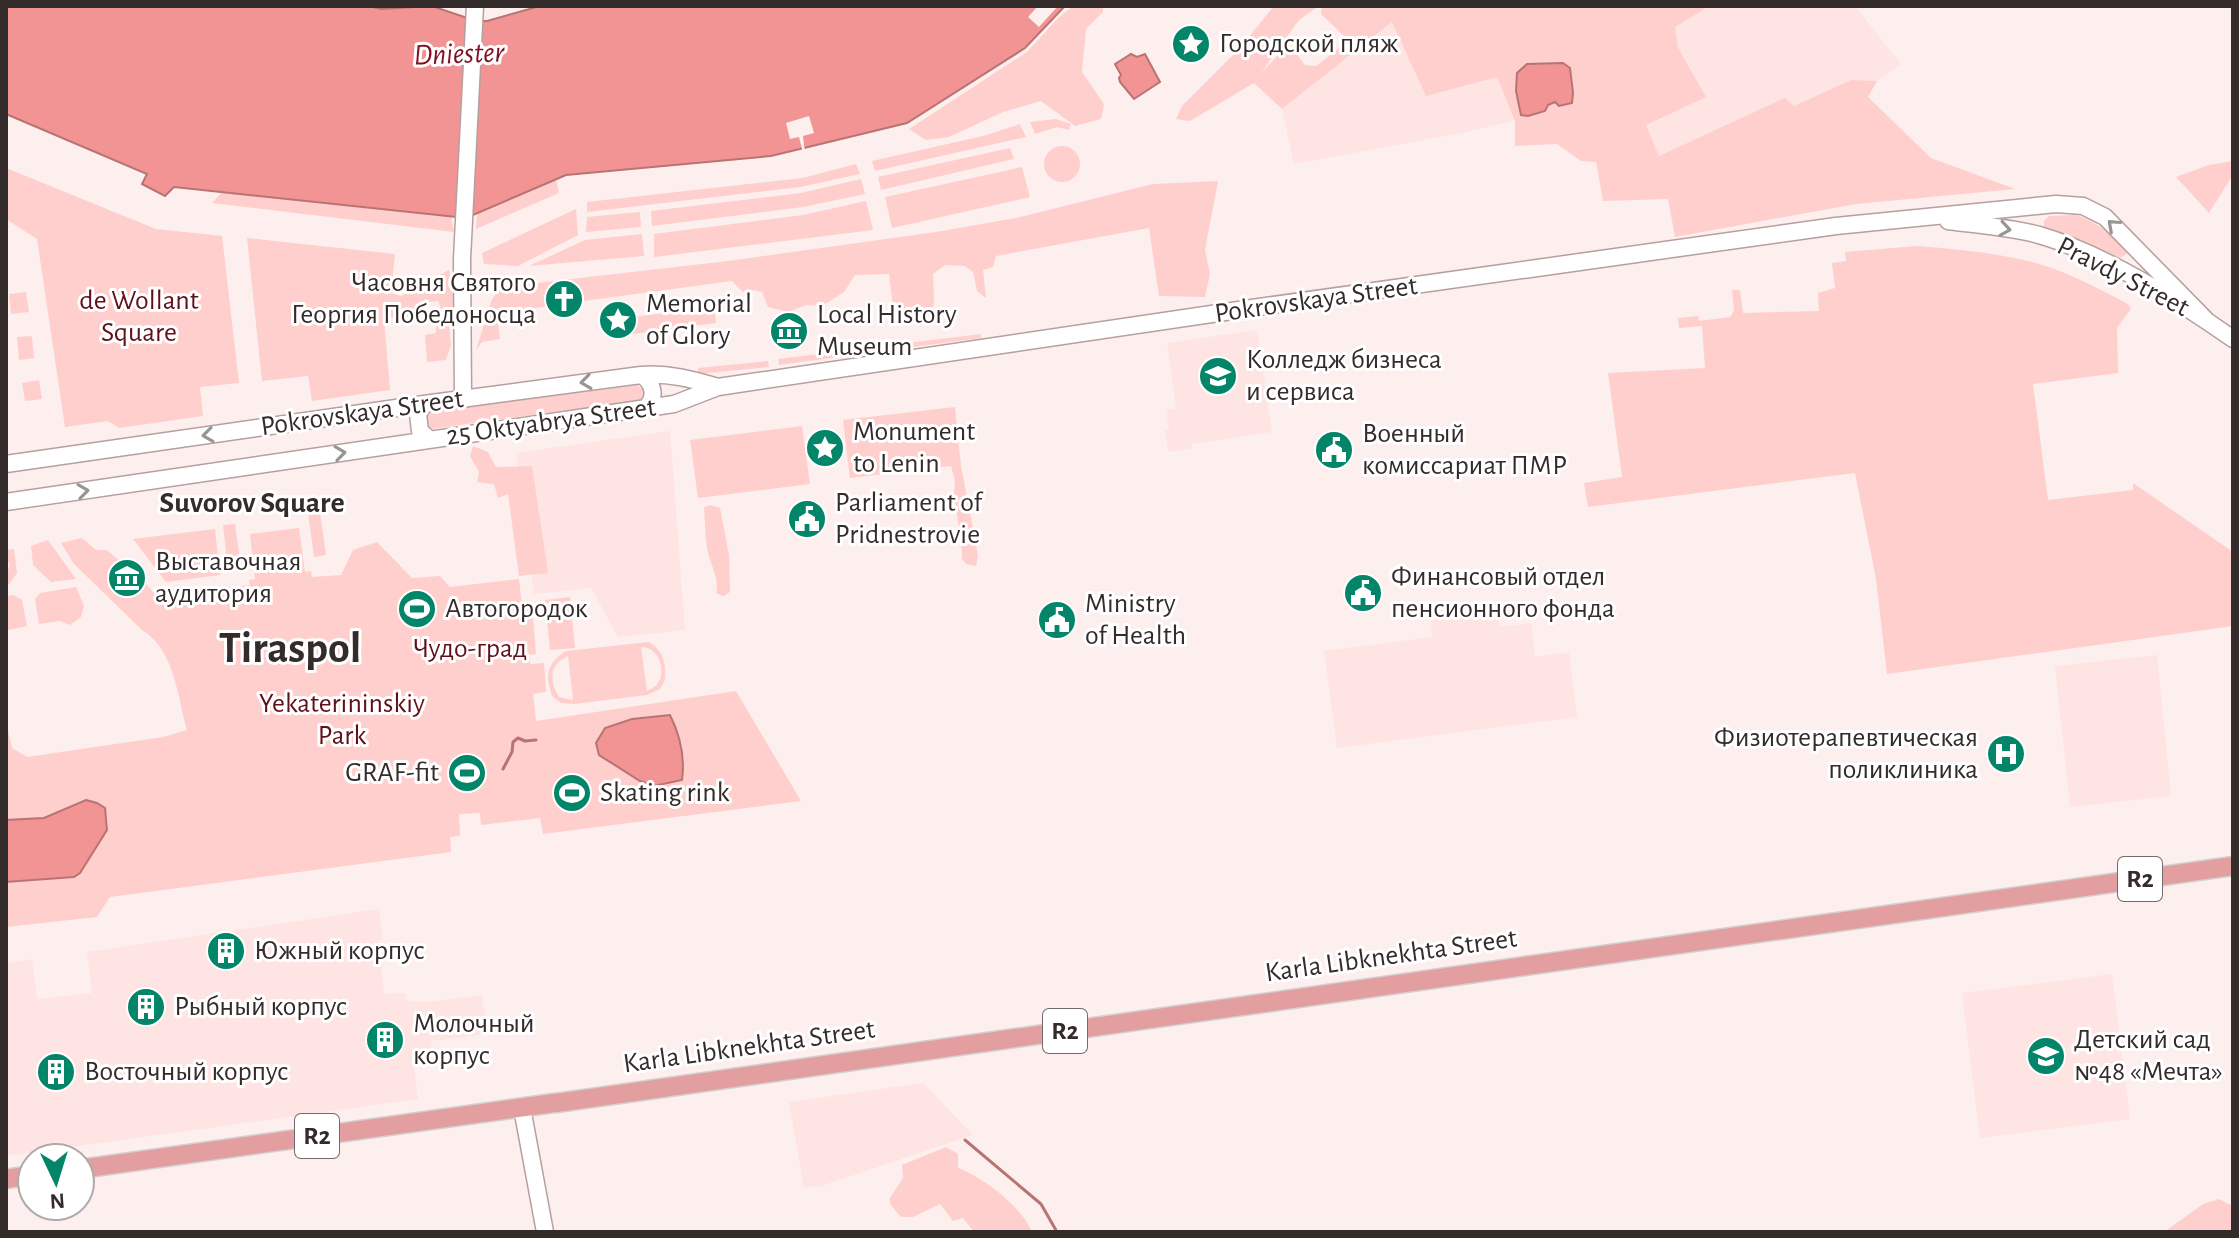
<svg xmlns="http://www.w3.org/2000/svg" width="2239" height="1238" font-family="'Alegreya Sans',sans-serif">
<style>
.built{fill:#fee4e3}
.green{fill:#fecfcd;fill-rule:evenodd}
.water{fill:#f19493;stroke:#b87474;stroke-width:2}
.pier{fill:#fdefee}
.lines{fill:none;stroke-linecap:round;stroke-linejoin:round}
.stream{stroke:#b87474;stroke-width:3}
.secondary-casing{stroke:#b5a09f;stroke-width:19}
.primary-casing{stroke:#d2d0d0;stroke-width:21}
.secondary{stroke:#fff;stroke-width:16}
.primary{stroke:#e39ea0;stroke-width:18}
.oneway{stroke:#9a9595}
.labels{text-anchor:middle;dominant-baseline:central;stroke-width:6;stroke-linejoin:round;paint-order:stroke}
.shield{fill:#fff;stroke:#716b6b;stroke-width:2}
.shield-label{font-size:26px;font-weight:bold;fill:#342b2b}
.poi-label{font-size:28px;fill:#342b2b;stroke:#fff;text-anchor:start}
.street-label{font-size:28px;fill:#342b2b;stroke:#fff}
.park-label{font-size:28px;fill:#610f19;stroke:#fff}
.water-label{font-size:30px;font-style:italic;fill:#7f1021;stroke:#fff}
.neighbourhood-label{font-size:30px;font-weight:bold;fill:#342b2b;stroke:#fff}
.town-label{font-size:44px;font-weight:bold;fill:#342b2b;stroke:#fff}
</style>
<rect width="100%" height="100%" fill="#fdefee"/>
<path class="built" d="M1413,6H1855L1901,64L1877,81L1850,80L1794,107L1785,99L1659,156L1631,93L1462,133L1294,164L1282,109Z
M1257,330L1272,432L1192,444V448L1168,452L1165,431L1169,430L1166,410L1176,408L1167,343Z
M670,431L685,630L618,637L591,588L534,594L516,453Z
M1497,610L1500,627L1531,623L1535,657L1569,652L1577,717L1337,748L1324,651L1432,637L1431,618Z
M2157,655L2171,796L2070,807L2055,666Z
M379,909L383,940L378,941L384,994L405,993L406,1001L426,1002L482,995L488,1034L431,1041L432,1052L420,1053V1058L413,1059L418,1099L6,1156V963L32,959L37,999L92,993L87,952Z
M2112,974L2130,1119L1980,1138L1962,993Z
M923,1083L973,1135L821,1186L804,1188L789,1102Z"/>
<path class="green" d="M1073,6H1103V12L1086,29L1082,72L1104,104L1101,119L1075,126L1041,101L1003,112L949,137L926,140L909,129L1027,52L1059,17Z
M1274,6H1319L1299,20L1261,73L1284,49H1293L1305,65L1316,66L1343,45L1345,37L1321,14L1322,6H1709L1675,27L1678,48L1706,97L1646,125L1659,156L1785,98L1794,106L1851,80L1877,81L1868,97L1931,158L2015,189L1856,204L1675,237L1668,199L1603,201L1596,162L1581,161L1557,144L1515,146V121L1497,77L1426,96L1392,22L1282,109L1254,83L1190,121L1176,119L1182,106L1239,49Z
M1056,119L1071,124L1069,130L1057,127L1035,134L1030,122Z
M1020,124L1026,137L875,171L872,161L983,136Z
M1044 164a18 18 0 1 1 36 0a18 18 0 1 1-36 0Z
M1010,148L1014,159L881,190L878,177Z
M2233,161V175L2209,213L2176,177L2209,165Z
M856,164L860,174L801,187L587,212V202L803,178Z
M1022,167L1030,197L892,228L885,197Z
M6,168L156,229L222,236L239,383L200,387L203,416L119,428L108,421L65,427L37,239L6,219Z
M861,179L865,194L803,207L652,226L651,211L801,193Z
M556,180L559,193L476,229L477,213Z
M1218,181L1205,250L1210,274L1205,297L1159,296L1149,228L996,256L993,267L983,270L986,298L977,291L973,272L965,266L945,265L933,274L934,302L931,315C918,312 903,315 893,307L889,274L855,275L844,292L822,306L806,305L788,312L768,307L762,292L754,290L743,292L732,281L576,302L569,290L558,292L556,305L497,314L500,339L482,342L476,350L492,299L502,287L728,261L936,232L1016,218L1153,184Z
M222,192L451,216L454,232L212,203Z
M866,201L873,230L654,257V234L803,215Z
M576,209L578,235L518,266L484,264L482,253Z
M640,212L641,227L586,232L587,217Z
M2075,215C2097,221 2110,234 2126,249L2127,253L2118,260L2044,229V221L2049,216Z
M642,234L644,256L529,266L585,240Z
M247,238L395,254L391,293L401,296L449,270L454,284L453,316L444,317L438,301L420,303L418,315L384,319L390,390L312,401L308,376L262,381Z
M1917,246C1957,249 1997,253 2036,263C2068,272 2099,289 2128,304L2131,309L2117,328L2118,373L2033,384L2048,500L2133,490V483L2233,552V626L1887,674L1876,579L1855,473L1588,507L1584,483L1622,477L1608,373L1705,368L1702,326L1679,328L1678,318L1698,316L1699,321L1730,317L1734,311L1732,290H1740L1743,313L1819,311L1818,293L1835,288L1832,263L1846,261L1845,252Z
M26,292L29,312L11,314L9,294Z
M714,307L716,323L610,337L608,320Z
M449,323L451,345L446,360L427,362L425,335L436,333V325Z
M981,334V338L779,365L778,359Z
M32,336L34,358L19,360L17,337Z
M768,361L769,367L698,374V368Z
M39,380L42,399L25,401L22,383Z
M637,385L645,391L641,400L431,429L427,428L424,417L429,412Z
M955,407L961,466L978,555L976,566L966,564L962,559V548L954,495L955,481L951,466L850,478L843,420Z
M802,426L810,484L698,498L690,440Z
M473,446L488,452L496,467L532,466L548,573L519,576L508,494L498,498L494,484L477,482L479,472L470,456Z
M711,505L720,508L729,555L730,592L723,596L716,593C720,577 709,563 707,548C705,534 705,520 704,507Z
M320,512L326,555L314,557L308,513Z
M235,524L241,568L228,569L223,525Z
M299,528L305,572L311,571L312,577L341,575L353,550L377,542L412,578L440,576L450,587L519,579L522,606H532L536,654L529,655L530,664L544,663L546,692L533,694L536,721L736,691L801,801L543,834L540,818L481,825L480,813L459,814L460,836L450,837L451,852L110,897L97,917L6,927V720L12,748L27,757L163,737L187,730C177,696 175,650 142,630L74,564L61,543L82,538L96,550H107L146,584L154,593L160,595L250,585L249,580L255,579L250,534Z
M215,529L220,575L166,582L133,539Z
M48,540L76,579L51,582L33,565L31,546Z
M14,549L17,573L9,584H6V569L10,567L9,562L6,563V550Z
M76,587L84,606L81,617L70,625L60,621L39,624L35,599L40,593Z
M13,595L22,600L27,626L8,630L6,596Z
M570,597L575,648L550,650L545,600Z
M649,642C664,652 666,662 665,680L660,689L647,695L574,704L561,703L552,696C545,674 547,663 566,651ZM641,647C658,647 667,669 658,683C655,687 651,689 647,691ZM568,656L573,699L572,700L559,697C549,681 549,664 568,656Z
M946,1147L958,1154V1168C983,1177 1022,1207 1032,1232H974L963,1218L953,1221L940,1204L913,1217H901L890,1204V1198L903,1178L902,1165Z
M2219,1199L2233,1206V1232H2164L2203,1204Z"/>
<path class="water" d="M6,6H369L381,9L432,6L476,21H487L540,6H1065L1025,48L907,123L771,156L566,175L466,218L174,187L165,196L142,184L147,174L6,114Z
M1131,54L1137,57L1145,54L1160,82L1134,99L1120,82L1119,78L1121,75L1115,64Z
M1563,63L1570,68L1573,93L1572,103L1559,106L1555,102L1548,105L1545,111L1528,116L1521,115L1516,91L1517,73L1527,64Z
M670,715C680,735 685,758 682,780L654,786L640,781L599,755L596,743L605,728L632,719Z
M86,800L97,803L105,808L107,830L80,873L74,877L6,882V820L44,818Z"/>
<path class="pier" d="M1038,6H1058L1039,27L1028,17Z
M809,116L814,133L803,136L805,152L803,153L799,137L790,139L786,123Z"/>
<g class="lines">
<path class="stream" d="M503,769L512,752L513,742L518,738L525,741L536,740
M965,1140L1041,1204L1057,1232"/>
<defs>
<path id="secondary" d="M1948,221C1978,225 2010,227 2039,235C2102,253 2179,301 2233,339
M641,375C654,382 657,399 645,408
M463,399L462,259L475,6
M424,404L418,414L420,431L429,439
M6,464L424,404L641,375C669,373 692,379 718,387
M6,502L674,404L718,387L1259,307L1836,226L2056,204L2083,206L2105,217L2207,321
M522,1108L545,1232"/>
<path id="primary" d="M556,1103L2233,866
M80,1169L554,1103
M6,1179L32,1175"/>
</defs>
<use href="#secondary" class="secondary-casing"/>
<use href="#primary" class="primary-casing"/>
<use href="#secondary" class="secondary"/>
<use href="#primary" class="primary"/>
</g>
<defs><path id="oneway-chevron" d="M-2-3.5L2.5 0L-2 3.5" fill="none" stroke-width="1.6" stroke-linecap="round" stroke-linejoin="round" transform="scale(2)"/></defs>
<g class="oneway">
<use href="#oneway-chevron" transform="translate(2113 225) rotate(-138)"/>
<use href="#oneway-chevron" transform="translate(2005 229) rotate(9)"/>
<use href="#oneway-chevron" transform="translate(586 382) rotate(172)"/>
<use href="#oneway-chevron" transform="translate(208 435) rotate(172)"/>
<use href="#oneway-chevron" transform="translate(340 453) rotate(-8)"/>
<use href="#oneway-chevron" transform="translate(83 491) rotate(-8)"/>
</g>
<defs>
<symbol id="sight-disc" viewBox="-11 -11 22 22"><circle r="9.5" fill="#028568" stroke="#fff"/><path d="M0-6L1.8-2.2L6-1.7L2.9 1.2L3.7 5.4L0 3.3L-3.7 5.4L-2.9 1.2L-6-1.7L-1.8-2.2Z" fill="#fff"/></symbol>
<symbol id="church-disc" viewBox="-11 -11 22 22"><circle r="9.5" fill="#028568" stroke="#fff"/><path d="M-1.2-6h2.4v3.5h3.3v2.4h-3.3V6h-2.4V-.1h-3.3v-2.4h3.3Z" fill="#fff"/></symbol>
<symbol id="museum-disc" viewBox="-11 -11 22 22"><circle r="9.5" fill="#028568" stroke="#fff"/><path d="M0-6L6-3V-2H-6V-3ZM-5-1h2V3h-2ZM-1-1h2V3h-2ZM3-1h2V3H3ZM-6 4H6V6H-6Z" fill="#fff"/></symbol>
<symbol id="university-disc" viewBox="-11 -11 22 22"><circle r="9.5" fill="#028568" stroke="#fff"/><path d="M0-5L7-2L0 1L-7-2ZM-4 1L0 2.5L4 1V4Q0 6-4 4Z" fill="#fff"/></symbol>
<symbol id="civic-disc" viewBox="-11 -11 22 22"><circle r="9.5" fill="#028568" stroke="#fff"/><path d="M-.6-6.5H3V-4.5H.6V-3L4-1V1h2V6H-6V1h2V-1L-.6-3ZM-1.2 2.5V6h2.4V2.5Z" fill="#fff"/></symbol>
<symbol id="stadium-disc" viewBox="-11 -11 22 22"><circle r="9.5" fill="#028568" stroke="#fff"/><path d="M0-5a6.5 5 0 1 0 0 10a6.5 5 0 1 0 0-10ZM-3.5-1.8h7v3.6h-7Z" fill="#fff"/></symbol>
<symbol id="hospital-disc" viewBox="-11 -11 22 22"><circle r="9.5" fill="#028568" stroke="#fff"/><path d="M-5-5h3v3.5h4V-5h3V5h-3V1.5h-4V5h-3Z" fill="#fff"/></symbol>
<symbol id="building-disc" viewBox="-11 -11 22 22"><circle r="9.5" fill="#028568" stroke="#fff"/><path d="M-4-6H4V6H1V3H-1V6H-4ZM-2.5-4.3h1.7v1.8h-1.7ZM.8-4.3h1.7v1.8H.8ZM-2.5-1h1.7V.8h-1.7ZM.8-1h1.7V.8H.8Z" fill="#fff"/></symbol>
<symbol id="school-disc" viewBox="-11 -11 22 22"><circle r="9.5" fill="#028568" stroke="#fff"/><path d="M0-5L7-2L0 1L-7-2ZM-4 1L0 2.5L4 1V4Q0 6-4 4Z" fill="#fff"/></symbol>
</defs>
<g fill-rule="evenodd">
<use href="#sight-disc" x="1169" y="22" width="44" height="44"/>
<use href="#church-disc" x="542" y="277" width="44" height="44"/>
<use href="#sight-disc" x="596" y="298" width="44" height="44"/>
<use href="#museum-disc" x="767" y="309" width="44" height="44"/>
<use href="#university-disc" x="1196" y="354" width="44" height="44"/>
<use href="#sight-disc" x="803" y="426" width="44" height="44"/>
<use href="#civic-disc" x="1312" y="428" width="44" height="44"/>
<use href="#civic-disc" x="785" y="497" width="44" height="44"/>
<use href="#museum-disc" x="105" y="556" width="44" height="44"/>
<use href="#civic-disc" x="1341" y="571" width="44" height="44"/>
<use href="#stadium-disc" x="395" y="587" width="44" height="44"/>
<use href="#civic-disc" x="1035" y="598" width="44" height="44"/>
<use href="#hospital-disc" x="1984" y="732" width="44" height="44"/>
<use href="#stadium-disc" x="445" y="751" width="44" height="44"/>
<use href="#stadium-disc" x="550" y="771" width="44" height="44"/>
<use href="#building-disc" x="204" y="929" width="44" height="44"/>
<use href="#building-disc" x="124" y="985" width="44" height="44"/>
<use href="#building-disc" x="363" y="1018" width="44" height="44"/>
<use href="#school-disc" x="2024" y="1034" width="44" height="44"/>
<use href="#building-disc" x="34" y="1050" width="44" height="44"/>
</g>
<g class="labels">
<g class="shield">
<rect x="2118" y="857" width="44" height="44" rx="6"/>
<rect x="1043" y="1009" width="44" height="44" rx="6"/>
<rect x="295" y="1114" width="44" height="44" rx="6"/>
</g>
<g class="shield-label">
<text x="2140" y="879">R2</text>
<text x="1065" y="1031">R2</text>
<text x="317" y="1136">R2</text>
</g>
<g class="poi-label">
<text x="1219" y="44">Городской пляж</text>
<text x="536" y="283" text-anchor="end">Часовня Святого<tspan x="536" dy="32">Георгия Победоносца</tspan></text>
<text x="646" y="304">Memorial<tspan x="646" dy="32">of Glory</tspan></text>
<text x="817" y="315">Local History<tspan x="817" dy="32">Museum</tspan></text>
<text x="1246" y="360">Колледж бизнеса<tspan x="1246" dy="32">и сервиса</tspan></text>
<text x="853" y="432">Monument<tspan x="853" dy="32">to Lenin</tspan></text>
<text x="1362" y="434">Военный<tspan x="1362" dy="32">комиссариат ПМР</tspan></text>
<text x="835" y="503">Parliament of<tspan x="835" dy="32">Pridnestrovie</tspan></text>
<text x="155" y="562">Выставочная<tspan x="155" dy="32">аудитория</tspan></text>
<text x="1391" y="577">Финансовый отдел<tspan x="1391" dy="32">пенсионного фонда</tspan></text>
<text x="1085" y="604">Ministry<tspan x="1085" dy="32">of Health</tspan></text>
<text x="445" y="609">Автогородок</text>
<text x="1978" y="738" text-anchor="end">Физиотерапевтическая<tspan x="1978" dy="32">поликлиника</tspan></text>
<text x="439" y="773" text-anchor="end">GRAF-fit</text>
<text x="600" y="793">Skating rink</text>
<text x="254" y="951">Южный корпус</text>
<text x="174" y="1007">Рыбный корпус</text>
<text x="413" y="1024">Молочный<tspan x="413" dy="32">корпус</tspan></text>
<text x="2074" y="1040">Детский сад<tspan x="2074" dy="32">№48 «Мечта»</tspan></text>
<text x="84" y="1072">Восточный корпус</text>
</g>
<g class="street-label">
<text transform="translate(2123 277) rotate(27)">Pravdy Street</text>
<text transform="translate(1316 300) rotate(-8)">Pokrovskaya Street</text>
<text transform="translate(362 413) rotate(-8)">Pokrovskaya Street</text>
<text transform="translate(551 422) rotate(-8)">25 Oktyabrya Street</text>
<text transform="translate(1391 956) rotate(-8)">Karla Libknekhta Street</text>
<text transform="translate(749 1047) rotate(-8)">Karla Libknekhta Street</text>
</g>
<g class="park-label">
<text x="139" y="301">de Wollant<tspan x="139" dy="32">Square</tspan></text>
<text x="470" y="649">Чудо-град</text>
<text x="342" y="704">Yekaterininskiy<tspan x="342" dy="32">Park</tspan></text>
</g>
<g class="water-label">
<text transform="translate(459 54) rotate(-2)">Dniester</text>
</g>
<g class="neighbourhood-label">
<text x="252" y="503">Suvorov Square</text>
</g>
<g class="town-label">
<text x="290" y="649">Tiraspol</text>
</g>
</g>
<rect width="2239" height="1238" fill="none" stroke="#342b2b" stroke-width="16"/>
<g transform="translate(56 1182) rotate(176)"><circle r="38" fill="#ffffff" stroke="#aeaaaa" stroke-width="2"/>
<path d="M0-6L14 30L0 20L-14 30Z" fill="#028568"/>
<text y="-12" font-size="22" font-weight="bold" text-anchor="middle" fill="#342b2b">N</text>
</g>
</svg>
